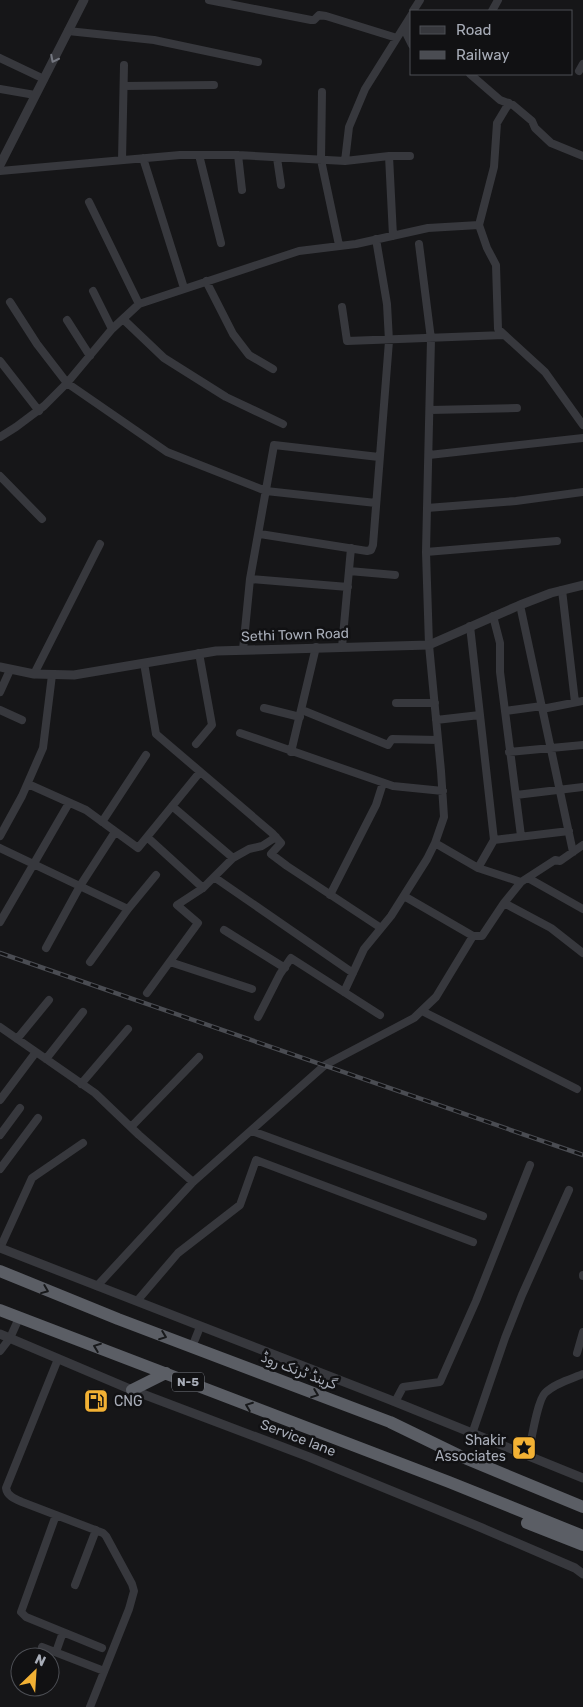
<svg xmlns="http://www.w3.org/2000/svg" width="583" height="1707" font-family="Rubik,'Noto Sans Arabic',sans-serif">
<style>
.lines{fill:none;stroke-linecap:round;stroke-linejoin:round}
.minor{stroke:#37383d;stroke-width:8}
.tertiary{stroke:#37383d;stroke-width:9}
.trunk{stroke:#5b5e65;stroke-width:12}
.rail-casing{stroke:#4a4c52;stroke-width:4.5}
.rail{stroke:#111113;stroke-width:2.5;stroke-dasharray:8;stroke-linecap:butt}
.oneway{stroke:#757881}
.oneway2{stroke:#18191b}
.labels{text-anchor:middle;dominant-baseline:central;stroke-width:5;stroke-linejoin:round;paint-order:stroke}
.shield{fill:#111113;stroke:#7b7e86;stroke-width:1}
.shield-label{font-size:12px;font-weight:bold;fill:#a8adb8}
.street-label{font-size:14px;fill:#a8adb8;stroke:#111113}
.poi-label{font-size:14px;fill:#a8adb8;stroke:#111113;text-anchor:start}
</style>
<rect width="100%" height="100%" fill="#161618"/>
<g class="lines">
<path class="minor" d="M209,0L311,20H314L319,15L326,16L397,38
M413,11L420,0
M492,11L498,0
M409,22L407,35L412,45
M68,31L154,40L258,62
M0,58L44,79
M579,71L583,64
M470,74L500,100L513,105L532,121L535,128L551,143L583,156
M124,86L214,85
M0,89L35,95
M322,92L321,160L339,245
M509,103L497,123L494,167L479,225L487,248L496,265L498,329L545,372L583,425
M199,155L221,243
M238,155L242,190
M389,156L393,236
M143,158L184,288
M277,158L281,185
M122,160L124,65
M345,161L349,127L365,89L412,14
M0,171L180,155H238L345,161L389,156H410
M89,202L139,304
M419,244L431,339L427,508
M206,281L233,334L249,355L273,369
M93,291L112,329
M10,302L37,344L67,383L167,452L266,491L376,503
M342,307L347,341L504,335
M123,319L164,358L226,397L283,424
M67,320L90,356
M0,361L39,411
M430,410L517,408
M0,437L16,427L44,406L67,383L112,329L139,304L299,251L356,244L428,228L479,225
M429,455L583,438
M0,476L42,519
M260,534L367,551L371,550L373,545L389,341L387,304L376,239
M426,552L557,541
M349,571L395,575
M250,579L348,587
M562,590L575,702
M520,605L573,852
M493,616L500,643V672L521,836
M470,626L494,840
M342,647L351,548
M243,650L250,579L274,445L379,457
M144,663L156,734L272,833L281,843L271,854L287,866L381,928
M34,674L100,544
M0,692L10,670
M396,703H435
M264,708L300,717
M542,709L583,701
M0,710L22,720
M302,710L388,745L392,739L438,740
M505,711L542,706
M436,720L480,715
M240,733L393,786L443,791
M196,744L212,725L199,653
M291,752L316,647
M509,752L583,745
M28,784L86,810L138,848L200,772
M516,795L583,787
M172,806L233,858
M102,822L146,755
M0,836L22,796L43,748L52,675
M147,837L203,888
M435,843L478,868L521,882L555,860L560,861L583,845
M0,848L128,909
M478,868L494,840L569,831
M214,877L353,973
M528,878L583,909
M330,895L376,805L383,783
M404,896L473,936H482L504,903L521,882
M504,903L551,928L583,953
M0,922L69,803
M224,930L285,968
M46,948L80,886L115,832
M90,962L128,909L156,875
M170,962L252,989
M344,992L364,949L391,916L427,859L435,843L444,817L441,771L429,645L426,552L427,508L516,501L583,492
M147,993L198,923L177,905L203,888L233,858L249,849L262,846L276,837
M422,1011L577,1089
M258,1017L280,974L291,958L380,1015
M0,1027L95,1093L139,1135L193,1182
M17,1039L49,1000
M46,1059L83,1012
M81,1084L128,1029
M0,1100L36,1052
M131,1127L199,1057
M252,1131L483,1216
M0,1135L20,1108
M0,1169L38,1118
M0,1248L32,1178L83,1143
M583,1275V1276
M97,1286L193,1182L325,1065L414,1018L436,997L473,936
M137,1301L178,1253L240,1205L256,1160L473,1242
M192,1347L200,1327
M0,1351L10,1338L19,1318
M577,1353L583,1332
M58,1359L6,1488C7,1496 15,1499 22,1502L103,1533L106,1536L132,1584L134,1591L129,1609L90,1707
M395,1402L403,1387L440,1382L476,1301L530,1165
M472,1434L505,1338L522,1295L569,1190
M528,1456C531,1443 537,1401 545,1393C555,1383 571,1379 583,1374
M56,1515L21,1612L26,1617L102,1648
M75,1585L96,1530
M42,1647L104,1671
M56,1652L63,1632"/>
<path class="tertiary" d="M0,165L84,0
M0,667L34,674L74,675L216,651L429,645L520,605L551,593L583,585
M0,1248L388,1399L583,1478
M0,1334L132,1390L309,1457L482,1528L575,1568L583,1574"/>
<path class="trunk" d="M0,1271L118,1319L390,1422L460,1456L583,1507
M0,1310L449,1482L583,1536
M132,1390L166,1373
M527,1523L583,1545"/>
<defs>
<path id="rail" d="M0,953L583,1155"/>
</defs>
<use href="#rail" class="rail-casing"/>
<use href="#rail" class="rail"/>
</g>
<defs><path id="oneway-chevron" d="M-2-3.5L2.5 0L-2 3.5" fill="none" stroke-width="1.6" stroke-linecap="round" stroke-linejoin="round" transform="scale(1.25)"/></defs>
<use class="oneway" href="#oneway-chevron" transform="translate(54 59) rotate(117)"/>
<g class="oneway2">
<use href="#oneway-chevron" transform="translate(45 1290) rotate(22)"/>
<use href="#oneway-chevron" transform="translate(163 1336) rotate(21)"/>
<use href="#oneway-chevron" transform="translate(97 1347) rotate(-159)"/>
<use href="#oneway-chevron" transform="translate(315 1394) rotate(21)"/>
<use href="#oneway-chevron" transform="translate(249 1406) rotate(-159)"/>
</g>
<defs>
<symbol id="fuel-square" viewBox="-11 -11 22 22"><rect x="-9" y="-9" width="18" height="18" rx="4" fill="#f2b134" stroke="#111113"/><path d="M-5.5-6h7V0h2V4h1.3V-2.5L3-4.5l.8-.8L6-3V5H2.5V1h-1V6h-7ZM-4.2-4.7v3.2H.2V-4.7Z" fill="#111"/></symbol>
<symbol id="sight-square" viewBox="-11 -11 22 22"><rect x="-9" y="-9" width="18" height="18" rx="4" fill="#f2b134" stroke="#111113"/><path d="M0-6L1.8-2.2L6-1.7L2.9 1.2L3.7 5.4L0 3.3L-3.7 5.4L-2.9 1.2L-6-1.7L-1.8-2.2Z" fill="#111"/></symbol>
</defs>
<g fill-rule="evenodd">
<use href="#fuel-square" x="82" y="1387" width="28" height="28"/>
<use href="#sight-square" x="510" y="1434" width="28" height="28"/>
</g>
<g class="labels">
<rect class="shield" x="172" y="1372.5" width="32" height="19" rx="4"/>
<g class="shield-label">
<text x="188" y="1382">N-5</text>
</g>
<g class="street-label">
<text transform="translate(295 635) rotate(-2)">Sethi Town Road</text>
<text transform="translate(299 1371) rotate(21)">گرینڈ ٹرنک روڈ</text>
<text transform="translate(298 1438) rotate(21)">Service lane</text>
</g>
<g class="poi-label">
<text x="114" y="1401">CNG</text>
<text x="506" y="1440" text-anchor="end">Shakir<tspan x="506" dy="16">Associates</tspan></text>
</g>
</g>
<rect x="410" y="10" width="162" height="65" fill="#111113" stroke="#4d4f55"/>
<rect x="420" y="26" width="25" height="8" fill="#37383d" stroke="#4d4f55"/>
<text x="456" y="35" font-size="15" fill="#a8adb8">Road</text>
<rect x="420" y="51" width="25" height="8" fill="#4a4c52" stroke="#4d4f55"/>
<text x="456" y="60" font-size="15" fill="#a8adb8">Railway</text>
<g transform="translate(35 1672) rotate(25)"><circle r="24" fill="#111113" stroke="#4d4f55"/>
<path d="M0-4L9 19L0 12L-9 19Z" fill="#f2b134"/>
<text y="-8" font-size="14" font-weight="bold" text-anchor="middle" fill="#a8adb8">N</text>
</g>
</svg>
